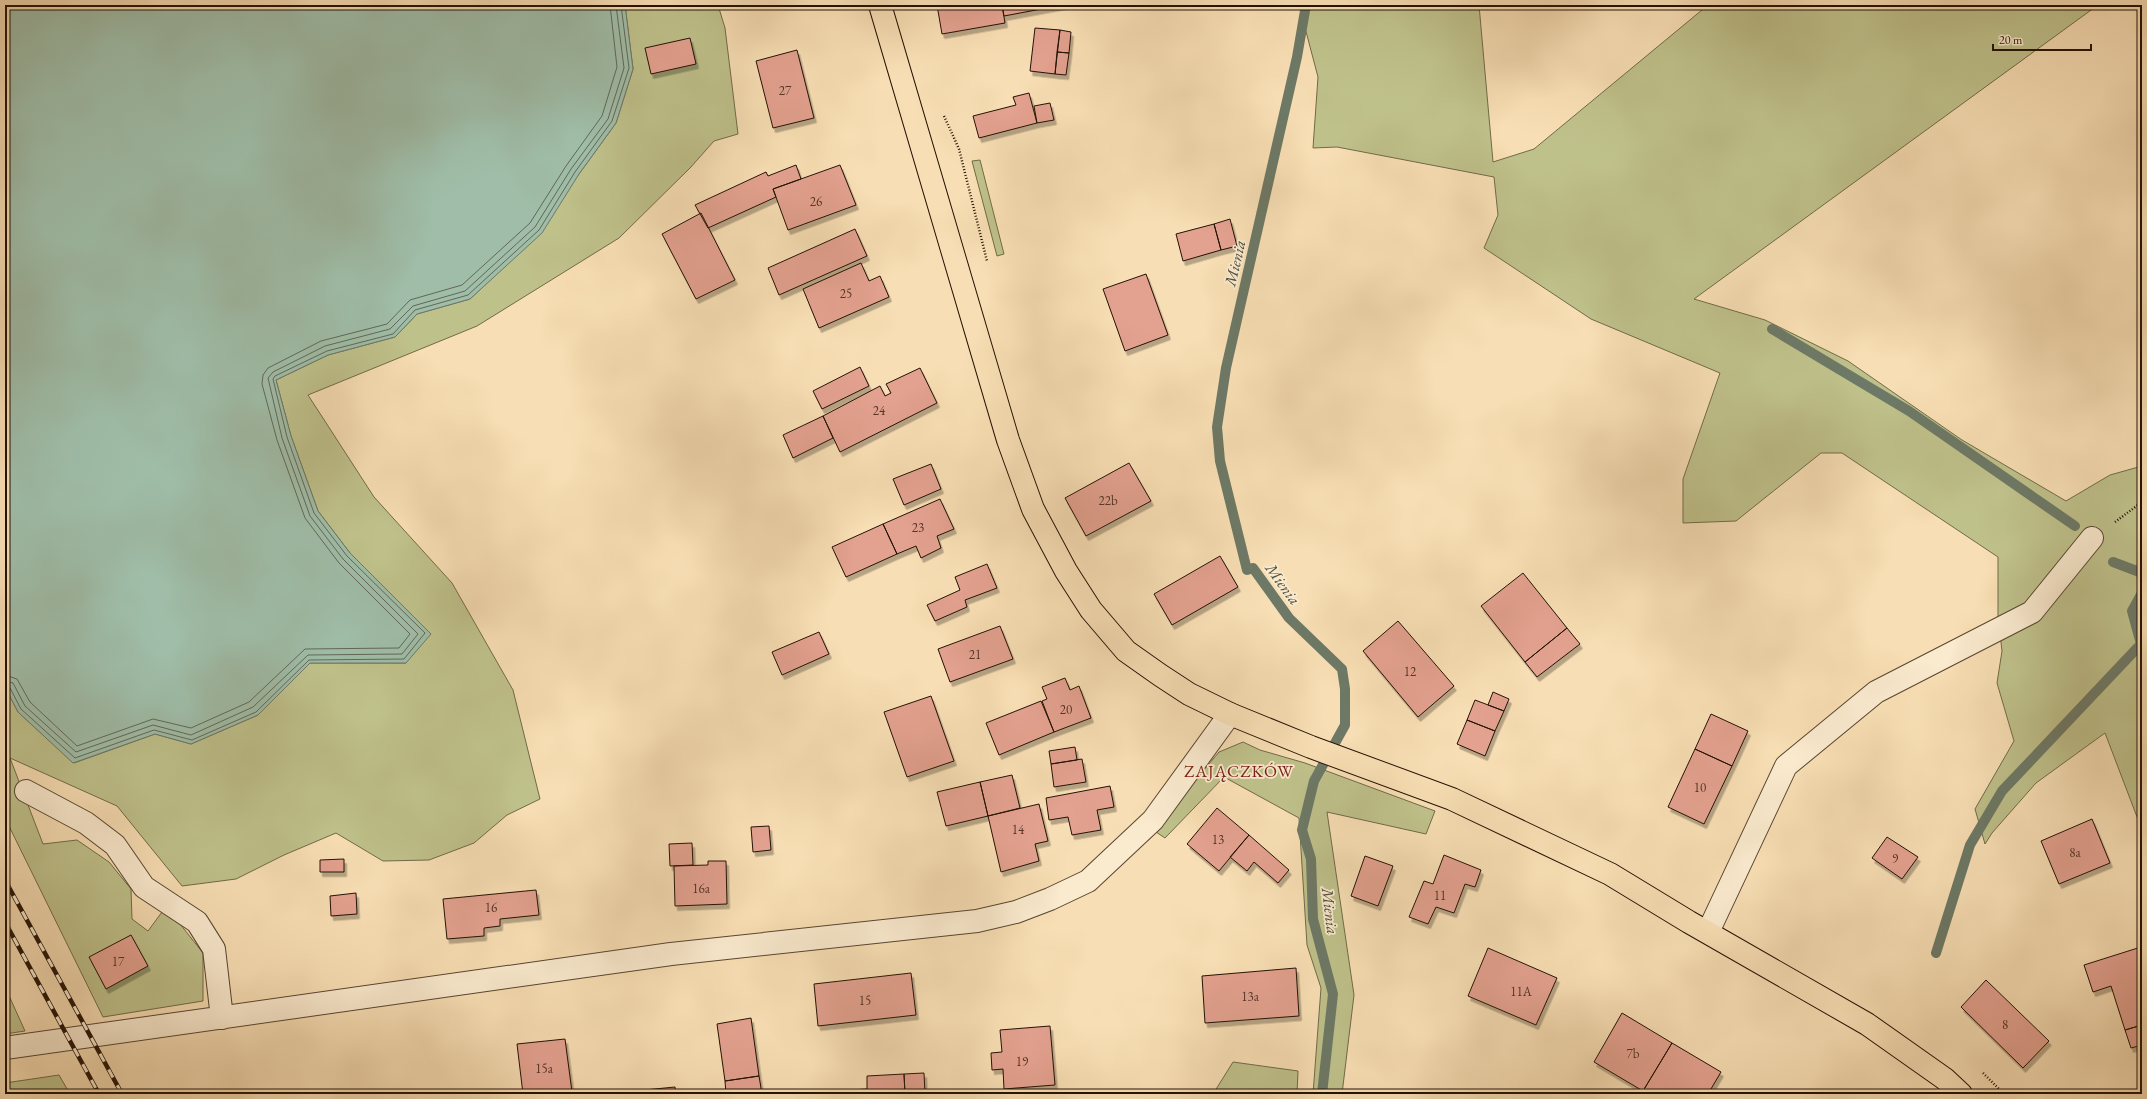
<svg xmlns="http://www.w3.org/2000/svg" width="2147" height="1099" font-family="'EB Garamond',serif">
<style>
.green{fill:#bfc18b;stroke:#716a48}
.water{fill:#9fbda8;stroke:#6d7966}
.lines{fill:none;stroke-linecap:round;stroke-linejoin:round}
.shore{stroke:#616856;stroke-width:1}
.stream{stroke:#6d7966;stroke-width:10}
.building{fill:#e3a18f;stroke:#231204;filter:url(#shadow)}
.minor-casing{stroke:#584530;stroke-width:24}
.major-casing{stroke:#231204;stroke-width:24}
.path{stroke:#231204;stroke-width:2.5;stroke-dasharray:1 2;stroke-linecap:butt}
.minor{stroke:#faeace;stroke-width:22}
.major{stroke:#f8deb4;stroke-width:22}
.rail-casing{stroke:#231204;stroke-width:4.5}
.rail{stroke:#faeace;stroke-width:3;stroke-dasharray:9;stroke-linecap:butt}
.labels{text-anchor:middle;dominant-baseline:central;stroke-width:3.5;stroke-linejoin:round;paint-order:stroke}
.number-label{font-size:13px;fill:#533627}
.water-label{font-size:16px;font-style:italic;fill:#4e4e3d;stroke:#faeace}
.quarter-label{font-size:17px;letter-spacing:1px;fill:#7a1f14;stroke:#faeace}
</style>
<defs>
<filter id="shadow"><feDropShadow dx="2.5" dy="4.5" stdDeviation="0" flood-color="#0004"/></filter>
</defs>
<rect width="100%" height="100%" fill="#f8deb4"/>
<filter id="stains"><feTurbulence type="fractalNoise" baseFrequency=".005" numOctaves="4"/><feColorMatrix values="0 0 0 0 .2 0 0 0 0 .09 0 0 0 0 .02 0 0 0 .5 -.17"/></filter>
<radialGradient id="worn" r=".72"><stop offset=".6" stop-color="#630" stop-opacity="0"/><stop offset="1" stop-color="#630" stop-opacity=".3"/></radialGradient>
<path class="green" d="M625,5H718L725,28L738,134L714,141L690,168L619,238L477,326L308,395L374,497L452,583L513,690L540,799L507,815L474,843L429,860L383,861L336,833L284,855L236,879L182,886L117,806L10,758L43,844L77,840L109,862L131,889L132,919L148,931L162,912L180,924L203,953V1001L103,1017L5,818V687L18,712L74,763L155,734L191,744L258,715L310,663H406L350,553L318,511L291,436L276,380L328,355L395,337L417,314L470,299L505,266L579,174L616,123L633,69Z
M1299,5H1479L1493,162L1534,149L1708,5H2098L1694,299L1765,320L1848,361L1962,440L2066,501L2110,475L2142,466V830L2105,733L2036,783L1992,833L1985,844L1975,809L2014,741L1997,683L2002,651L1998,617V557L1842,453H1821L1736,521L1683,523V479L1720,373L1591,319L1484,248L1498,215L1494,177L1337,147L1313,148L1318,77Z
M980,160L1004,254L997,256L972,161Z
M1243,742L1260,750L1305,763L1435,811L1426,834L1327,812L1354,995L1342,1094H1313L1321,988L1307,945L1299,818L1224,777L1165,838L1153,830L1219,752Z
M5,987L25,1031L5,1034Z
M1233,1062L1298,1071L1297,1094H1213Z
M59,1075L70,1094H5V1083Z"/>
<path class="water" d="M5,5H625L633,69L616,123L579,174L542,233L470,299L417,314L395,337L328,355L276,380L291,436L318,511L350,553L431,634L406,663H310L258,715L191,744L155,734L73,763L18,712L5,687Z"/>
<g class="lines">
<path class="shore" d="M5,675L17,679L30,702L77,746L153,719L191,728L249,702L305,649L399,648L410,634L339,563L305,518L277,440L262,384L263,375L268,368L321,341L387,324L410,300L462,285L530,223L566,166L602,116L617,67L610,5
M5,681L13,683L25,706L76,752L153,725L191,735L253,707L308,655L402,654L418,634L343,559L310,516L282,438L268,378L273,372L325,346L390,329L413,306L465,291L535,227L571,169L608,119L624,68L616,5
M5,686L10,688L21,709L75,758L154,730L192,740L256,712L309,660L404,659L425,633L347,556L314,513L287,437L273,379L275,376L327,351L393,334L415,310L468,295L539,230L575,172L612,121L629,68L621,5"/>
<path class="stream" d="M1306,5L1297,57L1226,368L1217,427L1220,461L1247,570L1253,568L1289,618L1342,669L1345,689V725L1314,781L1302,830L1311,859L1313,919L1333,994L1322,1094
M1772,329L1909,411L2075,526
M2113,562L2142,573
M1936,953L1970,845L2002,791L2141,644L2132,611L2142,593"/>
</g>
<path class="building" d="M937,5H1002L1005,23L942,34Z
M1002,5H1063L1004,16Z
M1035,28L1060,30L1055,74L1030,71Z
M1060,30L1071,32L1069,53L1057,52Z
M690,38L696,64L651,74L645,48Z
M797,50L814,118L773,128L756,61Z
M1057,52L1069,53L1066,75L1055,74Z
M1029,93L1037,123L979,138L973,116L1016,105L1013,97Z
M1050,103L1054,120L1037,123L1034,106Z
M796,165L801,179L773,189L776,197L708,228L695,205L766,172L768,176Z
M840,165L856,205L788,230L773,189Z
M701,213L735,280L696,299L662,234Z
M1230,219L1237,246L1221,250L1214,224Z
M1214,224L1221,250L1183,261L1176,234Z
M855,229L867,256L779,295L768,268Z
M861,263L869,281L880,276L889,297L819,328L803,289Z
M1146,274L1168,335L1125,351L1103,289Z
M860,367L869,386L822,409L813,391Z
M920,368L937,403L840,452L823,416L880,386L885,396L891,393L886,384Z
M823,416L833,438L793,458L783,435Z
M1129,463L1151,501L1086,536L1065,498Z
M931,464L941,489L904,505L893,479Z
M940,499L954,529L937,536L941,548L921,558L916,546L897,554L883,524Z
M883,524L897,554L846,577L832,547Z
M1220,556L1238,587L1172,625L1154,594Z
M987,564L997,588L965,600L967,607L935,621L927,605L960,590L955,577Z
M1523,573L1567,628L1525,662L1481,606Z
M1398,621L1454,686L1418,717L1363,651Z
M1000,626L1013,659L950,682L938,649Z
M1567,628L1580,644L1537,677L1525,662Z
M819,632L829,654L782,675L772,652Z
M1065,678L1070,690L1079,686L1091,718L1054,732L1042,701L1047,699L1042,687Z
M1493,692L1509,699L1504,711L1488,705Z
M931,696L954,761L907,777L884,712Z
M1475,700L1504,711L1495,731L1467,720Z
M1041,701L1054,732L999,755L986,723Z
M1711,714L1748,731L1732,766L1695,749Z
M1467,720L1495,731L1485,756L1457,744Z
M1075,747L1077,760L1051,764L1049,751Z
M1695,749L1732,766L1704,824L1668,807Z
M1082,759L1086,782L1054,787L1051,764Z
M1012,775L1020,808L988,816L980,782Z
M980,782L988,816L946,826L937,792Z
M1110,786L1114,807L1097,810L1101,830L1072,835L1068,817L1049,820L1046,798Z
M1039,804L1048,841L1035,844L1039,861L1001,872L988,816Z
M1217,808L1249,835L1219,871L1187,844Z
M2092,819L2110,863L2059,884L2041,841Z
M769,826L771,850L753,852L751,827Z
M1249,835L1289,870L1278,883L1254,862L1247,871L1230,857Z
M1887,837L1918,857L1902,879L1872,858Z
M692,843L693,865L670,866L669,844Z
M1444,855L1481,870L1475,887L1465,884L1454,913L1436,907L1428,924L1409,917L1424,881L1433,884Z
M1365,856L1393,866L1378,906L1351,896Z
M344,859V872H320V860Z
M708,861H726L727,904L675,906L674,866L708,865Z
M536,890L539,915L500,919V926L484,928V936L447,939L443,899Z
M356,893L357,914L331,916L330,896Z
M131,935L148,966L106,989L89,957Z
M2141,947L2142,1025L2125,1030L2111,986L2093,992L2084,965Z
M1488,948L1557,978L1536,1025L1468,996Z
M1296,968L1299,1016L1205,1023L1202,976Z
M911,973L916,1015L818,1026L814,984Z
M1986,980L2049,1041L2023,1068L1961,1007Z
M1622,1013L1672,1043L1643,1091L1594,1062Z
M751,1018L759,1076L725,1081L717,1024Z
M2142,1025V1045L2131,1048L2125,1030Z
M1050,1026L1055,1085L1004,1089L1003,1069L992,1070L991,1053L1002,1052L1000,1030Z
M565,1039L572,1092L523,1094L517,1044Z
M1672,1043L1721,1072L1708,1094H1648L1643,1091Z
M924,1073L925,1094H905L904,1074Z
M904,1074L905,1094H850V1090L867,1089V1076Z
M759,1076L762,1094H726L725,1081Z
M675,1087L676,1094H624V1092Z"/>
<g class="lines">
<defs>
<path id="minor" d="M26,791L86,823L115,845L144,887L197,922L214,949L222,1018
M1708,932L1786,766L1876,692L2032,612L2092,538
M5,1048L671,954L977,921L1016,912L1050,899L1088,881L1153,820L1230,714"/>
<path id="major" d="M880,5L1008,440L1033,509L1066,571L1091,610L1126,651L1160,675L1189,694L1230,714L1311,747L1452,799L1610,874L1689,922L1867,1024L1945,1079L1961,1094"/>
</defs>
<use href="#minor" class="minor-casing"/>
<use href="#major" class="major-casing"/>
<path class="path" d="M944,116L959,149L987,261
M2115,522L2142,502
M1983,1073L2004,1094"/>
<use href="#minor" class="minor"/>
<use href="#major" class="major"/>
<defs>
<path id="rail" d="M5,880L122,1094
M5,922L99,1094"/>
</defs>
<use href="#rail" class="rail-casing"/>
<use href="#rail" class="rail"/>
</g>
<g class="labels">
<g class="number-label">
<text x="785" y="90">27</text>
<text x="816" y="201">26</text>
<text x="846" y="293">25</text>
<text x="879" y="410">24</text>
<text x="1108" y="500">22b</text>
<text x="918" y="527">23</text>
<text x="975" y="654">21</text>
<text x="1410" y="671">12</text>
<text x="1066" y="709">20</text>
<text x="1700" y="787">10</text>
<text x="1018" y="829">14</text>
<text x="1218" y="839">13</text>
<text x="2075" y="852">8a</text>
<text x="1895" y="858">9</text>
<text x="701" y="888">16a</text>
<text x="1440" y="895">11</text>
<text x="491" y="907">16</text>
<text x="118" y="961">17</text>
<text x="1521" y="991">11A</text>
<text x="1250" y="996">13a</text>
<text x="865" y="1000">15</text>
<text x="2005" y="1024">8</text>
<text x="1633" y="1053">7b</text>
<text x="1022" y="1061">19</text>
<text x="544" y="1068">15a</text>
</g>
<g class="water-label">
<text transform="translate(1235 263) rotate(-77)">Mienia</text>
<text transform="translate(1283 584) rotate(54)">Mienia</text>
<text transform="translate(1330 911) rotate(83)">Mienia</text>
</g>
<g class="quarter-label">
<text x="1239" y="771">ZAJĄCZKÓW</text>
</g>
</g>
<rect width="2147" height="1099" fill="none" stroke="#f8deb4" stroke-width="20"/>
<rect x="6" y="6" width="2135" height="1087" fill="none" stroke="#231204" stroke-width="2"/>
<rect x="10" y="10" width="2127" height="1079" fill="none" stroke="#231204"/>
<path d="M1993 44v6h98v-6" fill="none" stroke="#231204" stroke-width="2"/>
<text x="1999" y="44" font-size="12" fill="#231204" stroke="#faeace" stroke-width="3" paint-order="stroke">20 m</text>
<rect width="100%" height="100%" filter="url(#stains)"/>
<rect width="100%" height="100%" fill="url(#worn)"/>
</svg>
